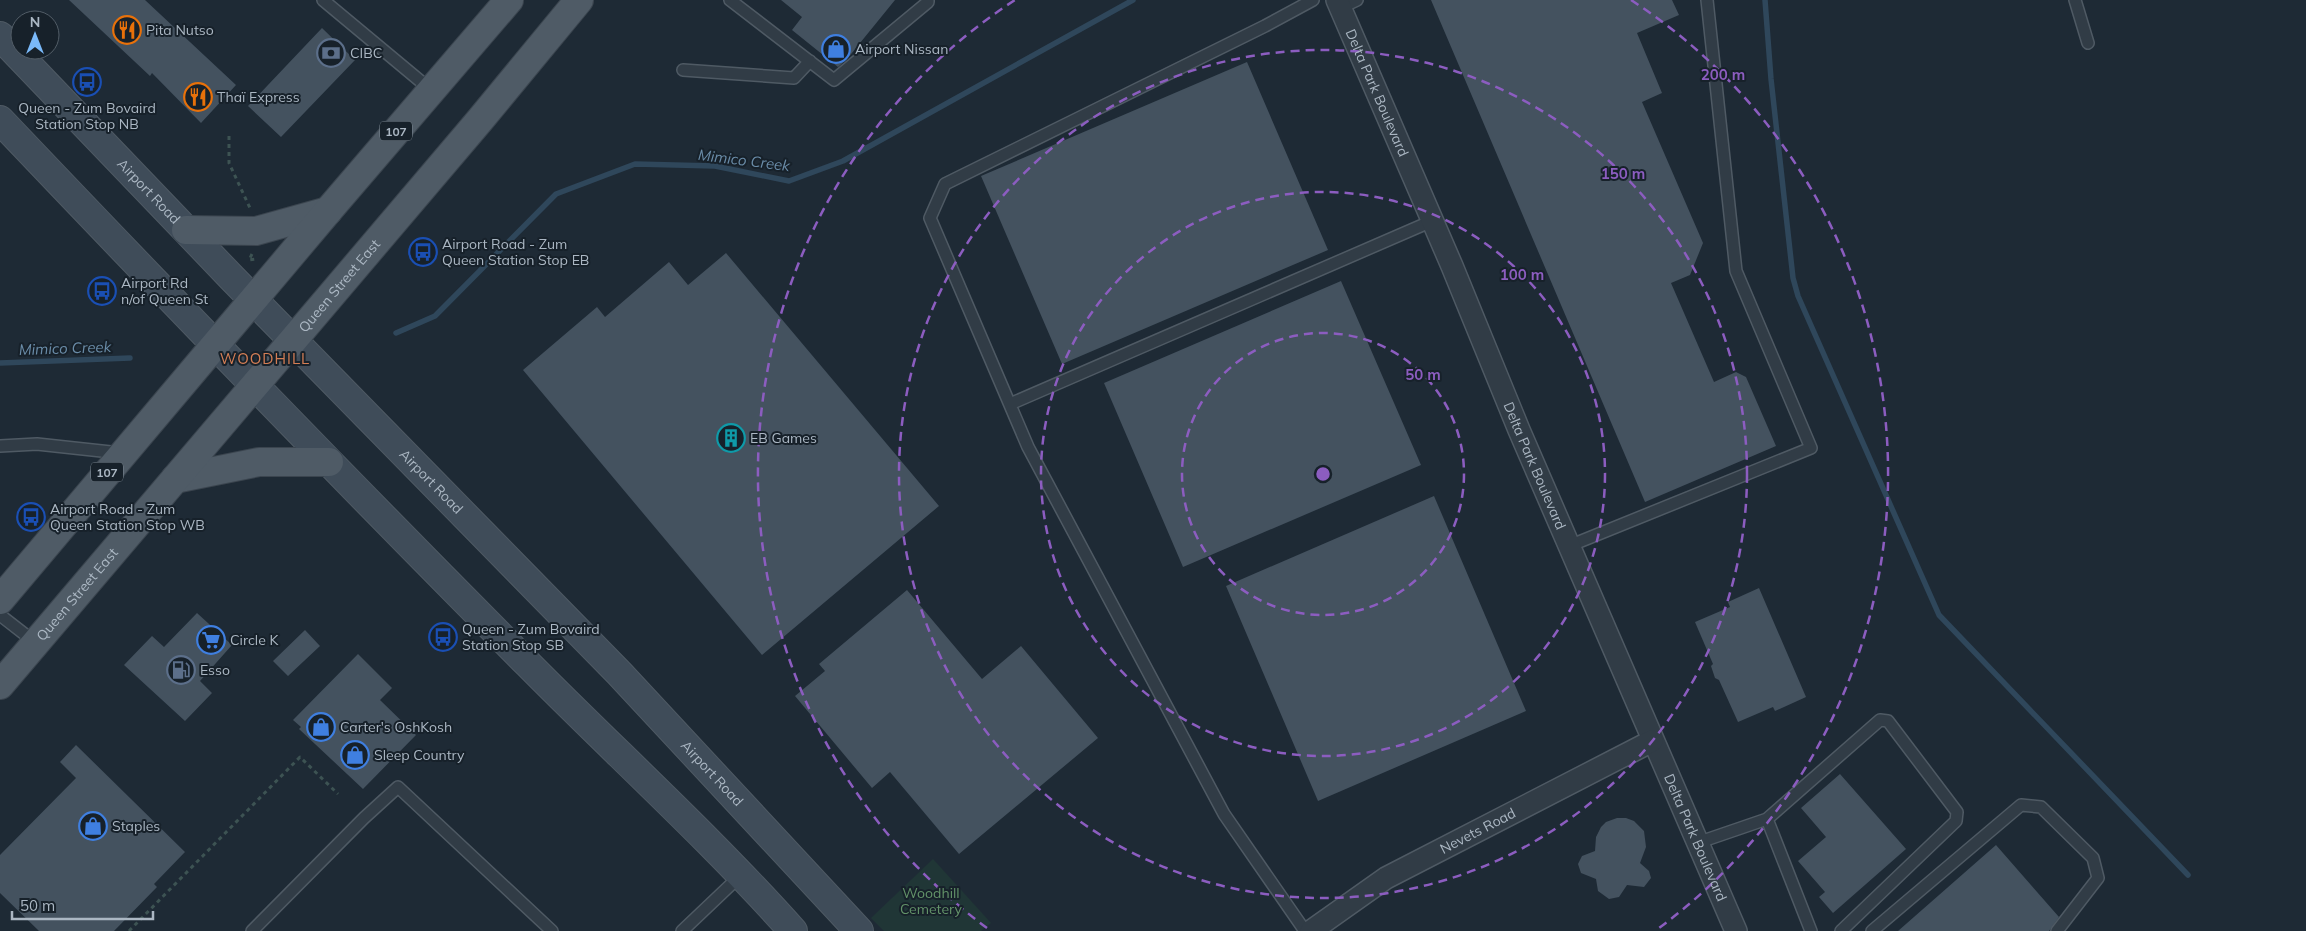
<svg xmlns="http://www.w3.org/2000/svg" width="2306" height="931" font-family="Mulish,sans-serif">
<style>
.green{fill:#203636}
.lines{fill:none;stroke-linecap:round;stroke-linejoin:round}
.stream{stroke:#2f475b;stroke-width:5.5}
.building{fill:#44525f}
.lane-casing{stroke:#4f5a64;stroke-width:14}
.street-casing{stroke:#4f5a64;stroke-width:24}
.secondary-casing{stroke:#4f5a64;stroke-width:30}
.primary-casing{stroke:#3b454f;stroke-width:30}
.path{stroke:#3d5353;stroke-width:3;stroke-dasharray:4 4;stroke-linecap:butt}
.lane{stroke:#313c46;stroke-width:11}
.street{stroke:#313c46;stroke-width:21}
.secondary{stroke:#3f4c59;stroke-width:28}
.primary{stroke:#4f5b66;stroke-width:28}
.ring{fill:none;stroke:#8c5dc0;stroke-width:2.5;stroke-dasharray:9 6}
.labels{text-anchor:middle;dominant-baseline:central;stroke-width:4;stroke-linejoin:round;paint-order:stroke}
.shield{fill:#17212a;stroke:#7f8a95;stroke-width:1}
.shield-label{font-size:12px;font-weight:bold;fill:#abb7c3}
.poi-label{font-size:14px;fill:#abb7c3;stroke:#17212a;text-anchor:start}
.street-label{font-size:14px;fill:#abb7c3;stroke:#17212a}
.park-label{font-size:14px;fill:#639369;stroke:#17212a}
.water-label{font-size:15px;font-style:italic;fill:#6a8ca8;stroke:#17212a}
.neighbourhood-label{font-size:15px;letter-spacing:1px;fill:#d47e55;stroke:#17212a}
.centre{fill:#8c5dc0;stroke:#17212a;stroke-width:2.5}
.ring-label{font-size:15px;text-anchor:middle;font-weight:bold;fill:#8c5dc0;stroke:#17212a;stroke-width:4;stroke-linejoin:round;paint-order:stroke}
</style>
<rect width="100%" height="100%" fill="#1e2a35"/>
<path class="green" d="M933,859L991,923L981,931H884L871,918Z"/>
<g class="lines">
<path class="stream" d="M1765,0L1771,79L1793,278L1798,296L1939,615L2188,875
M396,333L435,316L556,194L635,164L715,166L789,181L843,161L1133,0
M0,363L130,358"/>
</g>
<path class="building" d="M69,0H145L236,85L201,123L152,73L150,76Z
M781,0H895L847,59L838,67L792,30L802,17Z
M1431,0H1672L1679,15L1637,33L1662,93L1642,102L1703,243L1690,275L1671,283L1714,382L1736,372L1746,377L1776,446L1645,502Z
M322,28L355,60L281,137L248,106Z
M1247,62L1328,250L1062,364L981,176Z
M726,253L939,506L762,655L523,370L597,307L605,317L669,262L688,285Z
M1341,281L1421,465L1183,567L1104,383Z
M1434,496L1526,711L1318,801L1226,586Z
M1759,588L1806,697L1775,711L1773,707L1738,722L1719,680L1715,678L1711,666L1713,664L1695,622L1730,607L1728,602Z
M907,590L982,679L1021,646L1098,738L959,854L890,772L872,788L795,696L825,671L819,664Z
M197,613L232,645L200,681L212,693L185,721L124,665L152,636L164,647Z
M305,630L320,646L288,676L273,661Z
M358,654L392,688L380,700L416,735L363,789L299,729L301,727L293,720Z
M76,745L185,852L154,884L157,887L114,931H39L0,893V855L76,778L60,762Z
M1840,774L1906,849L1833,913L1819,897L1825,892L1798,861L1826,837L1801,808Z
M1617,818H1626L1634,821L1644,831L1646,847L1640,863L1649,871L1651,878L1644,887L1627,885L1619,897L1609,899L1598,891L1596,879L1581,873L1578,864L1582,856L1595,851L1596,837L1601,827L1606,822Z
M1996,845L2059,917L2049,931H1898Z"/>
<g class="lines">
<defs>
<path id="lane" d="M323,0L431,90
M730,0L834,80L928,2V0
M2075,0L2088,43
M1340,8L1357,0
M683,70L794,78L810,61
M1010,404L1432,221
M0,446L37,444L120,453
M1569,546L1811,448L1736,271L1707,0
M0,615L36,643
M1767,819L1811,931
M1697,843L1767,819L1880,720L1888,721L1957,812L1956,821L1841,931
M252,931L364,818L398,787L552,931
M682,931L741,875
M1305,931L1224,814L1028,447L930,218L945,184L1265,26L1313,0
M1872,931L2021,805L2041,807L2093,858L2098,878L2057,931"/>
<g id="street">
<path id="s1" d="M1337,0L1452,266L1519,430L1736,931"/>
<path id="s2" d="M1311,931L1386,878L1652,741"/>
</g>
<g id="secondary">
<path id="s3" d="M0,36L232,278L619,673L859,931"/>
<path d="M0,120C174,303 350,485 528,664C616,753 710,838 793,931"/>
</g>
<g id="primary">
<path d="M186,230L256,231L328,211"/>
<path d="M175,479L259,462H329"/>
<path d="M0,600L328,211L509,0"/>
<path id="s4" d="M0,685L480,120L579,0"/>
</g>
</defs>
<use href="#lane" class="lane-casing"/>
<use href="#street" class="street-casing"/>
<use href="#secondary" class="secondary-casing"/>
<use href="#primary" class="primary-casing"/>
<path class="path" d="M229,136V163L250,208
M252,254L249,260L257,259
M129,931L300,757L338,794"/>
<use href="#lane" class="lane"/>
<use href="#street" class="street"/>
<use href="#secondary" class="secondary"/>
<use href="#primary" class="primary"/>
</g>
<g class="ring">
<circle cx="1323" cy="474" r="141"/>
<circle cx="1323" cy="474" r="282"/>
<circle cx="1323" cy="474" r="424"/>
<path d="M987 928A565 565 0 0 1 1015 0M1631 0A565 565 0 0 1 1659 928"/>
</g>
<defs>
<symbol id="restaurant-ring" viewBox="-11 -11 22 22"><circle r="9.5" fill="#17212a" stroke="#e8710a" stroke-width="1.5"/><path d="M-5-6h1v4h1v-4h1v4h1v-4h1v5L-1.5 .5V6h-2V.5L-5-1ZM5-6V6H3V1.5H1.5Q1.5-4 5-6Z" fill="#e8710a"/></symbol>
<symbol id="shop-ring" viewBox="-11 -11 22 22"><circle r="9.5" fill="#17212a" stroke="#3f7fe0" stroke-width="1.5"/><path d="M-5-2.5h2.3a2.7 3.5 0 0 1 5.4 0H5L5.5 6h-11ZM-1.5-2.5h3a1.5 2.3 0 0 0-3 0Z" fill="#3f7fe0"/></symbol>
<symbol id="bank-ring" viewBox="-11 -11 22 22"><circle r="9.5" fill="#17212a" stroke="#5c6f8a" stroke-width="1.5"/><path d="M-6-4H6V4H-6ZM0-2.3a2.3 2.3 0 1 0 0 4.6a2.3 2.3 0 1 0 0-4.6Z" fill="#5c6f8a"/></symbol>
<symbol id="bus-ring" viewBox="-11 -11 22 22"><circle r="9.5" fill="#17212a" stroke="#1a4fb4" stroke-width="1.5"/><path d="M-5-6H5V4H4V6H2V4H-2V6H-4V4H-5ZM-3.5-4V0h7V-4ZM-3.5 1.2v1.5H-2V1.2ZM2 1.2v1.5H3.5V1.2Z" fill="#1a4fb4"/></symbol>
<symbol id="building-ring" viewBox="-11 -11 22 22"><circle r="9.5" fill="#17212a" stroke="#0f9aa8" stroke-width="1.5"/><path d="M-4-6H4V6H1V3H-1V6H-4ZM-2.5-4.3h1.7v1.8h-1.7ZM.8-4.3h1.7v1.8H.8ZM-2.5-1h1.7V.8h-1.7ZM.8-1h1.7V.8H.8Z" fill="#0f9aa8"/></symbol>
<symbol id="supermarket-ring" viewBox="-11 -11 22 22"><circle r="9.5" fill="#17212a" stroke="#3f7fe0" stroke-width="1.5"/><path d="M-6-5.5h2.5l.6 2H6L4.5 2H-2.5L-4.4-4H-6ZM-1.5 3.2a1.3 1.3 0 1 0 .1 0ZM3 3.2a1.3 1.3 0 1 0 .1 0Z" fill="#3f7fe0"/></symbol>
<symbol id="fuel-ring" viewBox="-11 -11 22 22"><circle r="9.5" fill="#17212a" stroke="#5c6f8a" stroke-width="1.5"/><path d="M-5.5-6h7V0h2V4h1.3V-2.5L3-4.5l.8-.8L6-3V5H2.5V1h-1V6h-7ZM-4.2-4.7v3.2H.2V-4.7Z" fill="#5c6f8a"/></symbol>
</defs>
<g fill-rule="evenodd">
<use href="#restaurant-ring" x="111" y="14" width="32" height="32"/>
<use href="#shop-ring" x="820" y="33" width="32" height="32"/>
<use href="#bank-ring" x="315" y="37" width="32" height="32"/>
<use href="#bus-ring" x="71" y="66" width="32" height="32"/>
<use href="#restaurant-ring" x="182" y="81" width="32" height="32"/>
<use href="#bus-ring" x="407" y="236" width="32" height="32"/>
<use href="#bus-ring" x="86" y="275" width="32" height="32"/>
<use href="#building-ring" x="715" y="422" width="32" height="32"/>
<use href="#bus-ring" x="15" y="501" width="32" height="32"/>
<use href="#bus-ring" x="427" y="621" width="32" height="32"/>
<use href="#supermarket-ring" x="195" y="624" width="32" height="32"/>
<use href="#fuel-ring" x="165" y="654" width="32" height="32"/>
<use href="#shop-ring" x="305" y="711" width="32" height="32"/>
<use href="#shop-ring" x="339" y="739" width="32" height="32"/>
<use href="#shop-ring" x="77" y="810" width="32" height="32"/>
</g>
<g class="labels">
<g class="shield">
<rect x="380" y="121.5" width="32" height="19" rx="4"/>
<rect x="91" y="462.5" width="32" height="19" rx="4"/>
</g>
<g class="shield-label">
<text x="396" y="131">107</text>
<text x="107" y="472">107</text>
</g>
<g class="poi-label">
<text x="146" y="30">Pita Nutso</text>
<text x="855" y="49">Airport Nissan</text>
<text x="350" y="53">CIBC</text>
<text x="217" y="97">Thaï Express</text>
<text x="87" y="108" text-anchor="middle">Queen - Zum Bovaird<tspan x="87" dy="16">Station Stop NB</tspan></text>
<text x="442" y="244">Airport Road - Zum<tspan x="442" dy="16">Queen Station Stop EB</tspan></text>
<text x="121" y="283">Airport Rd<tspan x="121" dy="16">n/of Queen St</tspan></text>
<text x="750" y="438">EB Games</text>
<text x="50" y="509">Airport Road - Zum<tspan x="50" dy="16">Queen Station Stop WB</tspan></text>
<text x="462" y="629">Queen - Zum Bovaird<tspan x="462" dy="16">Station Stop SB</tspan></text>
<text x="230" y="640">Circle K</text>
<text x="200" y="670">Esso</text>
<text x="340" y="727">Carter's OshKosh</text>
<text x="374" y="755">Sleep Country</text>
<text x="112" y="826">Staples</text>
</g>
<g class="street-label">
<text stroke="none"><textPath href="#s1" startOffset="101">Delta Park Boulevard</textPath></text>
<text stroke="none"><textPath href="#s3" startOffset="215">Airport Road</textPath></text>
<text stroke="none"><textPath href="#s4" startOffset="524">Queen Street East</textPath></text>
<text stroke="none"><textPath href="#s1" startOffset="506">Delta Park Boulevard</textPath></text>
<text stroke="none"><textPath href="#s3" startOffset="620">Airport Road</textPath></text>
<text stroke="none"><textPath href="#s4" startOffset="119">Queen Street East</textPath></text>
<text stroke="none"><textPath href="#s3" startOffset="1025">Airport Road</textPath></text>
<text stroke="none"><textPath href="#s2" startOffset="195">Nevets Road</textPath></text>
<text stroke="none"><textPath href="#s1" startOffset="911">Delta Park Boulevard</textPath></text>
</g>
<g class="park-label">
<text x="931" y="893">Woodhill<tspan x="931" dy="16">Cemetery</tspan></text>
</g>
<g class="water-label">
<text transform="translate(744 160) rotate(7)">Mimico Creek</text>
<text transform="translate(65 348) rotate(-2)">Mimico Creek</text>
</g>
<g class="neighbourhood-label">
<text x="265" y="358">WOODHILL</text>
</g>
</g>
<circle cx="1323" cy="474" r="8" class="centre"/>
<g class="ring-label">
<text x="1723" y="80">200 m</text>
<text x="1623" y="179">150 m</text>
<text x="1522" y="280">100 m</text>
<text x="1423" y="380">50 m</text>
</g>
<g transform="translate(35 35)"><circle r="24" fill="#17212a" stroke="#525d67"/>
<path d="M0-4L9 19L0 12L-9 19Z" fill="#7ab9f9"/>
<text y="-8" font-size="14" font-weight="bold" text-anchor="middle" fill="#abb7c3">N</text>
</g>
<path d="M12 911v8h141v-8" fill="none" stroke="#abb7c3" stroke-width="2.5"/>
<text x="20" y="911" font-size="15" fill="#abb7c3" stroke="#17212a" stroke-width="4" paint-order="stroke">50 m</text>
</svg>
